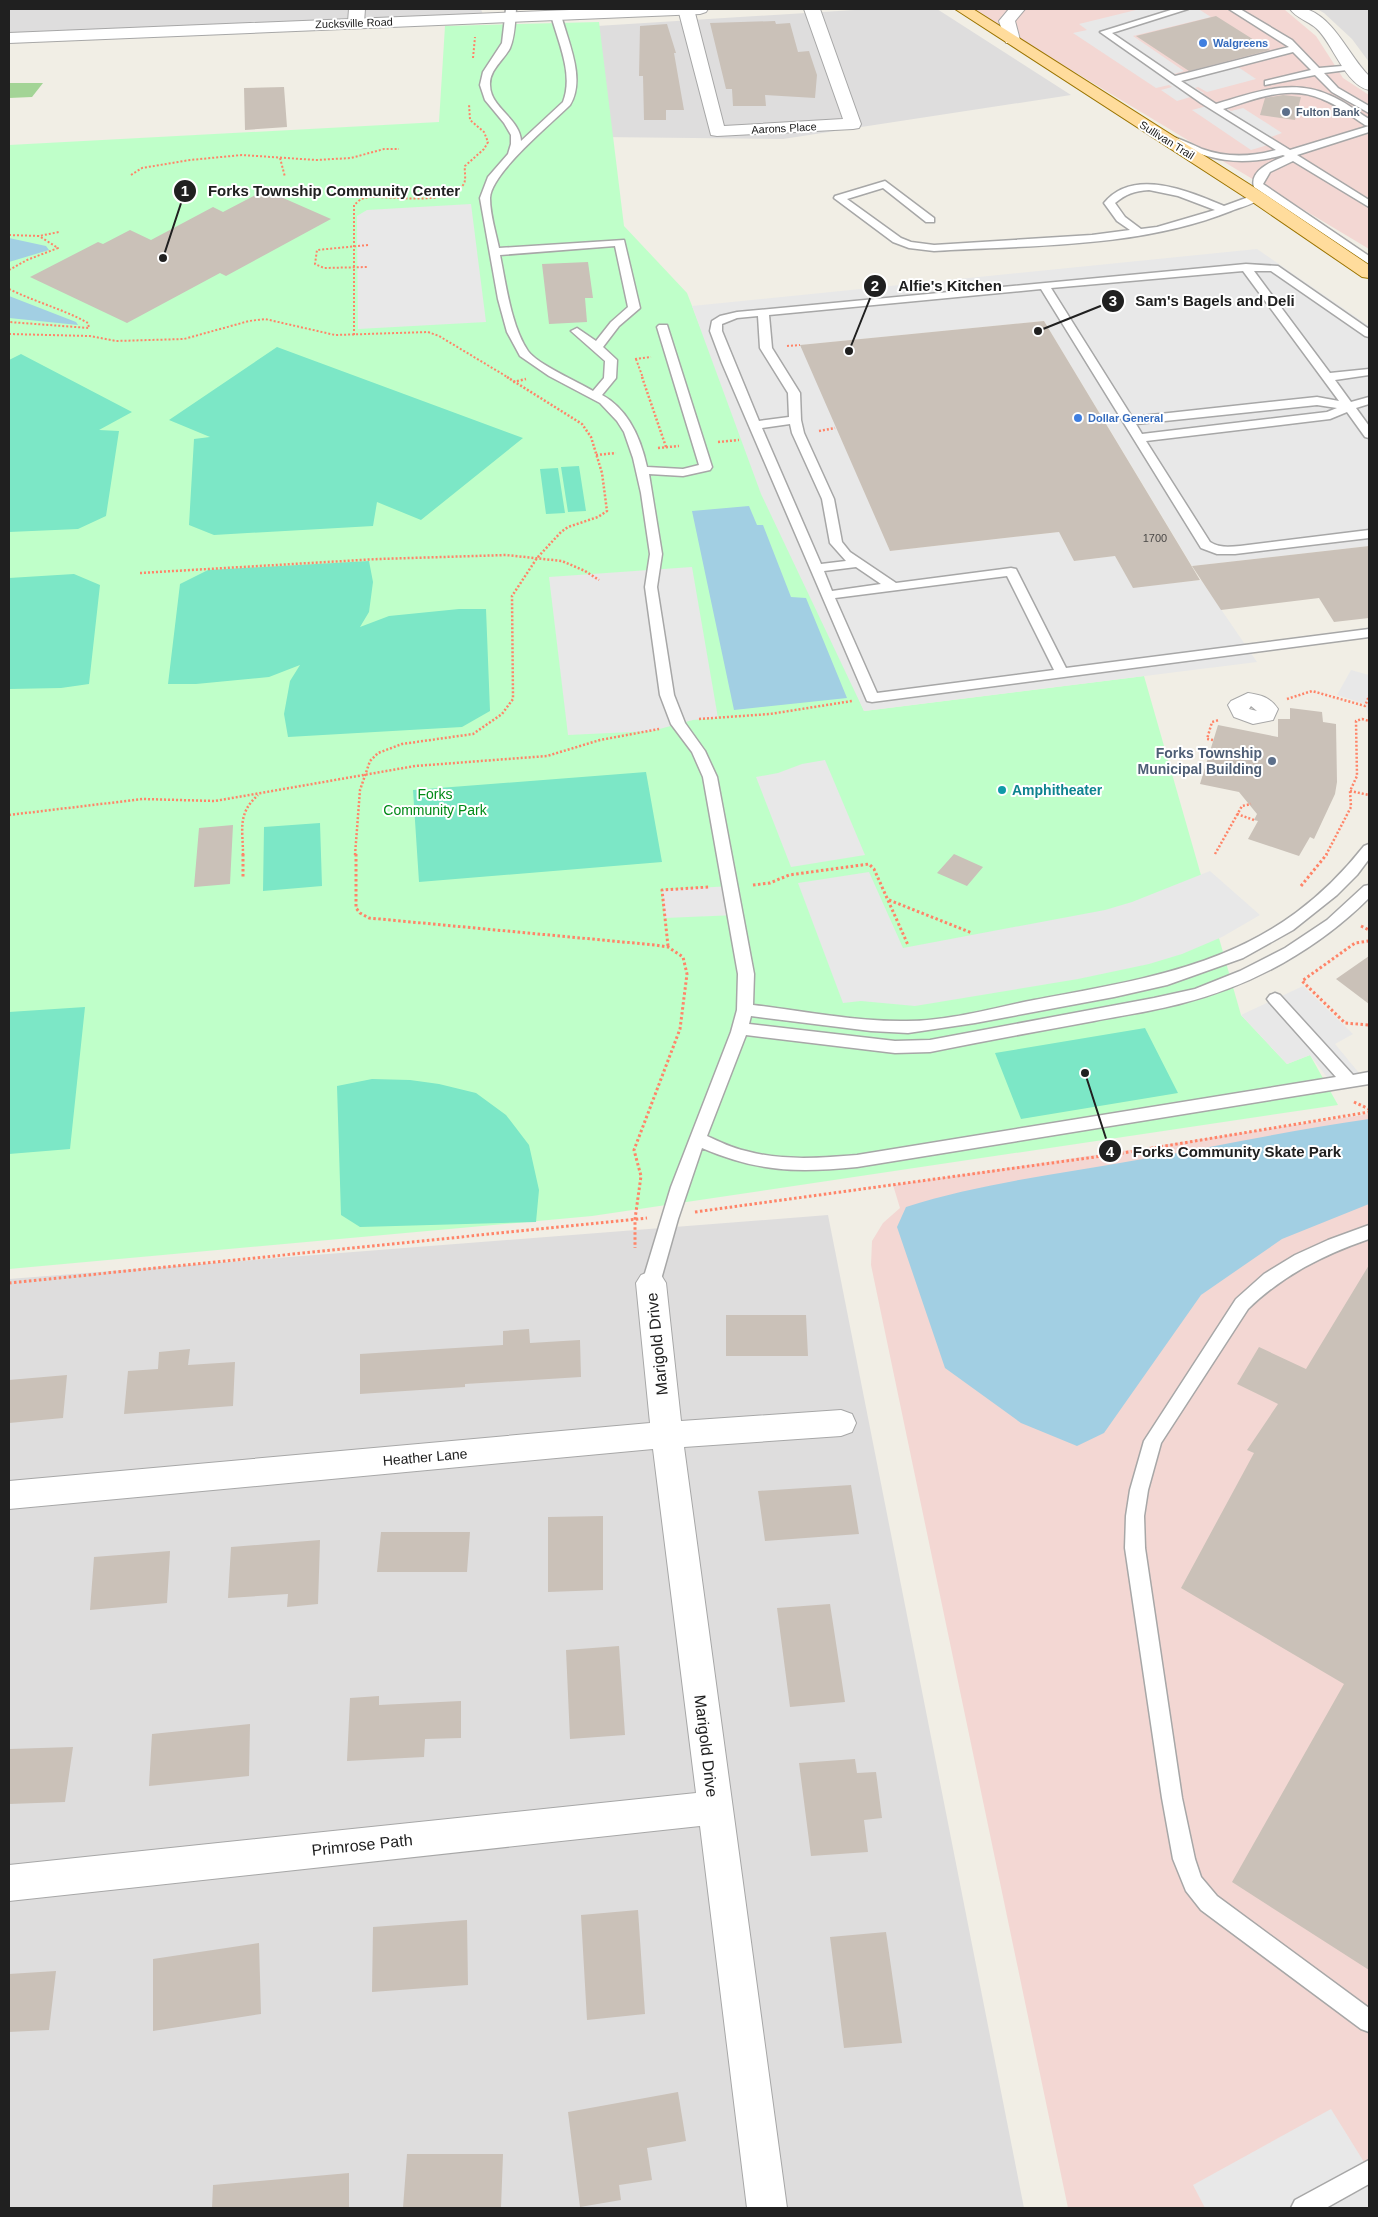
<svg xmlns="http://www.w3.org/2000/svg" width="1378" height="2217" font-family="Arial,sans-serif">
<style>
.residential{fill:#dedddd}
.commercial{fill:#f3d7d3}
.forest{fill:#a3d496}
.park{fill:#bfffc9}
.pitch{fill:#7ce7c6}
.parking{fill:#e8e8e8}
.water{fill:#a2cfe3}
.building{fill:#cac1b8}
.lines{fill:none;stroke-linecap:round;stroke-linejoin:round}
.service-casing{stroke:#a7a7a7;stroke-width:3}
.pedestrian-casing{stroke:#a7a7a7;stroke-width:2}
.minor-casing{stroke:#a7a7a7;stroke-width:2}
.tertiary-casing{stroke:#a7a7a7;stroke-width:2}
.primary-casing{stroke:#9b7400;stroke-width:2}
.path-far2{stroke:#ff8468;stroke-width:2;stroke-dasharray:2 2;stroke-linecap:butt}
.path-far1{stroke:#ff8468;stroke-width:2.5;stroke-dasharray:2 2;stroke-linecap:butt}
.path{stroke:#ff8468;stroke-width:3;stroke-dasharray:2.5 2.5;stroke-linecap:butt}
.service{fill:#fff;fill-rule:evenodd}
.pedestrian{fill:#fff;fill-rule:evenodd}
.minor{fill:#fff;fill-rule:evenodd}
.tertiary{fill:#fff;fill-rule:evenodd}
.primary{fill:#ffdc9c;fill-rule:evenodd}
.shop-dot{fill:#3f7fe0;stroke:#fff;stroke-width:2}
.service-dot{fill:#5c6f8a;stroke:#fff;stroke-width:2}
.culture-dot{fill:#0f9aa8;stroke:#fff;stroke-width:2}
.labels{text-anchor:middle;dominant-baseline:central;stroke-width:4;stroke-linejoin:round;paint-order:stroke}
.far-street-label{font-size:11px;fill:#202020;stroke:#fff}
.far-shop-label{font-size:11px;font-weight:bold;fill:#366cbe;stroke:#fff;text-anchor:start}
.far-service-label{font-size:11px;font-weight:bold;fill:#4e5e75;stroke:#fff;text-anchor:start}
.number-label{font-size:11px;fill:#4a4846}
.service-label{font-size:14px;font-weight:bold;fill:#4e5e75;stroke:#fff;text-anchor:end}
.culture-label{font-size:14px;font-weight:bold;fill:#0d838f;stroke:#fff;text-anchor:start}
.park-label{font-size:14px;fill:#018a17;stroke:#fff}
.street-label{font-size:14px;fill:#202020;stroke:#fff}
.near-street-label{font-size:16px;fill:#202020;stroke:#fff}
.leader{fill:none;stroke:#202020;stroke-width:2}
.callout-dot{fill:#202020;stroke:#fff;stroke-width:2}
.mark-label{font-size:15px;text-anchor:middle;font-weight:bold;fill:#fff}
.callout-label{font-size:15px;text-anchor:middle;font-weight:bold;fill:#202020;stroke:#fff;stroke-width:4;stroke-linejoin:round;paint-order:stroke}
</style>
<rect width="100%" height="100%" fill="#f1eee5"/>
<path class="residential" d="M9,9H481L483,15L9,37Z
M870,9H937L1071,95L783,139L599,137L581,27Z
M1317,9H1369V62L1352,39L1324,13Z
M828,1215L1024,2208H9V1279Z"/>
<path class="commercial" d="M970,9H1279L1285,10L1316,36L1343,78L1369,95V249Z
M1369,1114V2208H1068L871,1265L872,1241L883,1223L900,1208L893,1185Z"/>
<path class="forest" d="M9,83H43L32,97L9,98Z"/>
<path class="park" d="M599,22L624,226L687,293L710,352L864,711L1144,676L1241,1015L1287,1064L1310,1055L1338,1105L592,1216L9,1269V145L439,122L445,26Z"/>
<path class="pitch" d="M277,347L523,438L421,520L377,502L373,526L214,535L189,525L194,439L210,437L169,420Z
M21,354L132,412L99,430L119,431L106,516L78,529L9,532V360Z
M579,466L586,511L568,512L561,467Z
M558,468L565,513L546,514L540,469Z
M369,561L373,582L369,612L360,627L389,616L459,609H486L490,711L462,727L288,737L284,714L290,681L300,665L269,677L196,684H168L180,584L208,570Z
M74,574L100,585L89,684L61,688L9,689V578Z
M646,772L662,862L419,882L413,790Z
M320,823L322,886L263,891L264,827Z
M85,1007L70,1149L9,1154V1012Z
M1145,1028L1178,1093L1021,1119L995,1053Z
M372,1079L410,1080L439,1084L476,1093L506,1115L529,1145L539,1190L536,1222L360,1227L341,1215L337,1086Z"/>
<path class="parking" d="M1140,9L1200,10L1211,17L1133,36L1184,71L1174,74L1178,77L1232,63L1256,79L1207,92L1198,87L1195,88L1204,93L1177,101L1161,90L1172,87L1169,85L1156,88L1073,33L1087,30L1079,24Z
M1218,103L1231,111L1243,108L1282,133L1271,137L1278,142L1251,150L1192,110Z
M471,204L486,322L358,329L357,216L367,210Z
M1257,249L1369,326V546L1192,566L1044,321L801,345L890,551L1059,532L1074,561L1115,556L1133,587L1201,580L1257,662L864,711L761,494L692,306Z
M692,567L718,718L693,720L652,731L568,735L549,577Z
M1351,670L1369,675V719L1365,704L1337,695Z
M825,760L865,855L791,867L756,777L778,773L802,764Z
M1210,871L1260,915L1222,937L1182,954L1149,964L1078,979L915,1006L861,1001L843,1003L798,883L869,872L903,948L1105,910L1132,902Z
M731,886L736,915L665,918L662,890Z
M1303,986L1353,1034L1335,1044L1364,1079L1332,1084L1310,1055L1287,1064L1241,1015Z
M1331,2109L1369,2170V2208H1205L1193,2185Z"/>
<path class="water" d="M9,238L46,246L49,250L9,262Z
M9,296L76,322L78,325L9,318Z
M749,506L757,525H763L791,597L806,598L847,698L734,710L692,511Z
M1369,1119V1204L1282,1239L1201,1295L1104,1433L1077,1446L1021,1423L945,1368L897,1227L906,1207C981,1183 1060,1174 1137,1160C1214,1147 1291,1130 1369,1119Z"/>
<path class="building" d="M1216,16L1270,50L1189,71L1136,36Z
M775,21L776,24L790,23L798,52L809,51L817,75L815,98L765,95L766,106H733L732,89H726L710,23Z
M667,24L676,53H674L684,110H666V120H644L643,76H639L640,26Z
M284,87L287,127L245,130L244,88Z
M1283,95L1301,97L1295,120L1260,115L1265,98Z
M265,190L331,219L226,276L220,273L127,323L30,277L98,242L103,244L130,230L151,240L213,207L223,212Z
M588,262L593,298H585L587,322L549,324L542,264Z
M1044,321L1200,580L1133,588L1115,556L1074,561L1059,532L890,551L800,345Z
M1369,546V618L1334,622L1319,598L1221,610L1192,566Z
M1290,708L1322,712L1323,722L1336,724L1337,782L1335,794L1314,839L1310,837L1299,856L1248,839L1258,821L1254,820L1257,814L1239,792L1200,784L1218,725L1278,737V719H1290Z
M233,825L230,884L194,887L199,828Z
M954,854L983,867L967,886L937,873Z
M1369,956V1004L1336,979Z
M1369,1265V1970L1232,1882L1344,1684L1181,1588L1254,1453L1247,1450L1278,1404L1237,1384L1259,1347L1306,1369Z
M726,1315H806L808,1356H726Z
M529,1329L530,1343L580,1340L581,1377L465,1384V1387L360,1394V1354L503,1345V1331Z
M190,1349L188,1365L235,1362L233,1406L124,1414L128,1371L158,1369L159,1352Z
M67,1375L63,1418L9,1423V1380Z
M851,1485L859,1534L765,1541L758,1491Z
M603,1516V1590L548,1592V1517Z
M381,1532H470L467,1572H377Z
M320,1540L318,1604L287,1607L288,1594L228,1598L231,1547Z
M170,1551L167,1603L90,1610L94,1557Z
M830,1604L845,1702L790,1707L777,1608Z
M619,1646L625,1735L570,1739L566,1650Z
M379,1696V1705L461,1701V1738L425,1739L424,1757L347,1761L350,1698Z
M250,1724L249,1776L149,1786L152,1734Z
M73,1747L65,1802L9,1804V1749Z
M855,1759L857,1773L876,1772L882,1818L864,1820L868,1852L811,1856L799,1763Z
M638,1910L645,2014L587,2020L581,1915Z
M467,1920L468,1985L372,1992L373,1927Z
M886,1932L902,2043L844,2048L830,1937Z
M259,1943L261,2014L153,2031V1959Z
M56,1971L49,2030L9,2032V1974Z
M678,2092L686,2141L647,2148L652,2180L619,2185L621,2200L580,2207L568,2112Z
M407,2154H503L501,2208H403Z
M349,2173V2208H212L213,2185Z"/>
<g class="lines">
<defs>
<path id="service" d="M506,9H516C515,22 515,36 510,48C504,60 489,70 490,85C490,108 520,118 521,141L563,102C574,74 558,42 551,15L553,13H559L561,15C568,42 586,79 570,105C551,124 491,173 490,198C490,215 496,233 499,248L624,240L640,308L619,326L603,347L617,360L616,378L602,395C628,409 641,439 647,467L683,469L699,465L657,327L659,325H667L712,467L710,470L683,476L649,474L662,554L657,587L674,695L685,723L705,751L717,777L754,974L753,1005C804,1011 856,1022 907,1021C949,1021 993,1008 1034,1000C1168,975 1274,960 1364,846L1369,844V859L1357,875L1337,895L1293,930L1243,958L1167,985L1114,997L975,1023L908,1033L871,1031L751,1016L749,1024L895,1041L930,1040L1154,998L1195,989L1240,971L1285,948L1327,920L1364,886L1369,885V898C1318,949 1253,985 1183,1003C1154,1011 1124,1015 1094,1021C1039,1031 985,1041 930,1052L895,1053L746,1035L707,1136C720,1142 732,1148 746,1151C782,1161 820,1158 857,1155L1336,1077L1270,1003L1267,999L1270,995L1275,993L1280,995L1353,1075L1369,1072V1084L857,1167C797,1173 758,1172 702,1148L678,1219L660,1283L657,1288L651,1290L645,1288L642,1283L671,1187L731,1032L737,1010L738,974L703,777L692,752L671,724L660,695L645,587L650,554L641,493L633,458L624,432L617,421L600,403L549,376L520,356L507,332L498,299L480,198L488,177L508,154L511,144V135L504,123L485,100L480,85L483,72L502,43ZM615,246L628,307L611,322L596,341L577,328L571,331L605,361L604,378L593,391C578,382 537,364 528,351C511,326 506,284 500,255Z
M1174,9H1188L1112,33L1175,76L1289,47L1229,9H1240L1292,40L1319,68L1354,65V69L1324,73L1338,88L1369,106V113L1332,92L1315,75L1265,85V81L1311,70L1293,52L1181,81L1216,104C1254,93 1291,78 1329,95C1344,101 1356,111 1369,119V126L1365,125C1351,116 1338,105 1322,99C1289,84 1255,99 1223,109L1290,150L1369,126V132L1297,155L1369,200V207L1293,161L1270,172L1263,184L1369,256V264L1254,187C1249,170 1273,161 1285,156L1283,155C1239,167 1211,160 1169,142L1168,140L1173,137C1183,140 1193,145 1202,149C1227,158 1251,157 1276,150L1201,103L1100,32Z
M885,181L934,218V222H926L883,188L847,199L901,238L911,242L934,245L1092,235L1130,230L1117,221L1104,203C1133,167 1189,191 1224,206L1257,194L1262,197C1255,204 1241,207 1231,211C1138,248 1033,245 934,251L909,248L893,242L834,198L835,196ZM1149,190L1178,196L1215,210L1157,227L1141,229L1125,217L1115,203C1126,194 1134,191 1149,190Z
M1246,264L1278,266L1369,329V337L1365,336L1271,271H1254L1330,373L1369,369V375L1335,380L1351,402L1369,397V404L1356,408L1369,426V438L1365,437L1347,412L1330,419L1146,441L1210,542C1219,548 1229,547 1240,546L1369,530V538L1235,554H1217L1201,548L1041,289L769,315L772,348L800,393L801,420L804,433L834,499L842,542L850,552L896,583L1011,568L1016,569L1066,668L1369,629V637L872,702L867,701L722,363L710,331L712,321L720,316L737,312ZM1243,271L1339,401L1317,397L1132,417L1051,288ZM758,316L760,348L788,393L789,417L759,421L722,331V324L737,318ZM1317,405L1337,408L1327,412L1142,434L1136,424ZM790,424L792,433L822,499L830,543L846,561L821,564L762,428ZM856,567L881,584L832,591L824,571ZM1007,576L1054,670L877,693L835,598Z
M1369,1225V1239C1323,1255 1283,1275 1248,1309L1161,1443L1148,1490L1144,1516L1145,1548L1182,1798L1195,1859L1201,1877L1217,1896L1369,2008V2032L1361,2029L1201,1910L1186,1891L1173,1859L1162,1798L1125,1548L1126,1516L1130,1490L1144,1441L1236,1299L1264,1274L1295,1255L1328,1240Z
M1369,2160V2184L1326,2208H1291L1295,2200Z"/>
<path id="pedestrian" d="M1248,693C1261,695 1270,697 1278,709L1273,720L1253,724L1234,717L1228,705L1231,701ZM1251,706L1257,711L1249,709Z"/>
<path id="minor" d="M349,9H365L364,22L362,25H350L348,22Z
M678,9H694L724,126L843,119L804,9H820L861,124L859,128L853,129L717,136L711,135Z
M1009,9H1025L1015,21L1020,40L1018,43H1006L999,21Z
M1290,9C1296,9 1304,7 1309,10C1336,21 1349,56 1369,76V90C1345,85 1333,43 1316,28C1308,21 1296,18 1290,9Z
M651,1271L661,1275L666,1283L681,1421L841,1410L852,1414L856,1423L852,1432L841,1436L684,1447L787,2208H747L700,1826L9,1901V1865L696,1793L653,1449L9,1509V1481L650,1423L636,1283L641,1275Z"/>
<path id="tertiary" d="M594,9H708L706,12L700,14L9,43V33Z"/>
<path id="primary" d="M955,9H973L1263,193L1369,265V278L1362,277L1251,201Z"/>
</defs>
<use href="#service" class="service-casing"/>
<use href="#pedestrian" class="pedestrian-casing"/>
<use href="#minor" class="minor-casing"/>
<use href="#tertiary" class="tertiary-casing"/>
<use href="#primary" class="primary-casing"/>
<path class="path-far2" d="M473,58L475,37
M280,158L285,177
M131,175L142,168L190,160L242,155L316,160L351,158L384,149H399
M9,235L39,236L59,232
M368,245L317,250L315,264L324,268L368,267
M9,270L27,260L58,248L39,236
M9,289C35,302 63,309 88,323L89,328L9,322
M9,334L90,336L116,341L184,339L249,321L265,319L335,335L428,332L439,336L509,378
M354,335V205L361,199L369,197C392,196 448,206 463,185C467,180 464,172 465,166L484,149L488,142L484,132L470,120L469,104
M787,346L800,345
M635,359L651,357
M636,359L643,378"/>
<path class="path-far1" d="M642,377L666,447
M513,382L526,379
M819,431L835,428
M718,442L739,440
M658,448L679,446
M596,455L616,453
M140,573L378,559L506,555L562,561L585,571L599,580
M1287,699L1312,691L1365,706L1369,696
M699,719L770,714L852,701
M1213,740L1207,739L1212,722L1219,720
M1350,791L1369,795
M1237,814L1254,820
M9,815L143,799L215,801L415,766L547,756L600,740L659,729
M1215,854L1242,806L1251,804
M243,855C243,829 237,814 258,795
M355,855L360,790L370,761L378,753L402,744L473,734L502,714L513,699L512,596L537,558L561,532L568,527L598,517L607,511L602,473L591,437L582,424L507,377
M1326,855L1351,807L1350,791L1357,776L1356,721L1362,719L1369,721"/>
<path class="path" d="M243,854V879
M356,854V908L360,913L369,918L655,945L668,947L683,957L687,974L680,1029L634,1150L641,1176L635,1219V1248
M753,885L770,883L789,875L869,864L874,869L908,945
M1301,886L1327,854
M889,900L972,933
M1361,926L1369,930
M1369,941L1355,943L1302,981L1345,1023L1369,1025
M668,946L662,890L709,887
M1354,1102L1369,1109
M695,1212L1117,1154L1369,1112
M9,1283L647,1218"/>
<use href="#service" class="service"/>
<use href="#pedestrian" class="pedestrian"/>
<use href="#minor" class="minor"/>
<use href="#tertiary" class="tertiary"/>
<use href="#primary" class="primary"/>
</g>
<g class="shop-dot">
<circle cx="1203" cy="43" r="5"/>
<circle cx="1078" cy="418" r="5"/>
</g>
<g class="service-dot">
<circle cx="1286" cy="112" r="5"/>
<circle cx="1272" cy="761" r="5"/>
</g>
<circle class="culture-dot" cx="1002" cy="790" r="5"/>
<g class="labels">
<g class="far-street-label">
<text transform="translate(354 23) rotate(-2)">Zucksville Road</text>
<text transform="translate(784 128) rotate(-3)">Aarons Place</text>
<text transform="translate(1167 140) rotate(32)">Sullivan Trail</text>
</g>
<g class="far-shop-label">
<text x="1213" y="43">Walgreens</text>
<text x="1088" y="418">Dollar General</text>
</g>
<g class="far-service-label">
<text x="1296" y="112">Fulton Bank</text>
</g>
<g class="number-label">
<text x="1155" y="538">1700</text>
</g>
<g class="service-label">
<text x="1262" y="753">Forks Township<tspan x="1262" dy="16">Municipal Building</tspan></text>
</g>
<g class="culture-label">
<text x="1012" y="790">Amphitheater</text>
</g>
<g class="park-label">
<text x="435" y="794">Forks<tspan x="435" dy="16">Community Park</tspan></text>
</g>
<g class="street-label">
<text transform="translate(425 1457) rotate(-5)">Heather Lane</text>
</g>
<g class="near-street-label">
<text transform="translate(657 1344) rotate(-96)">Marigold Drive</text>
<text transform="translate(706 1746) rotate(83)">Marigold Drive</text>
<text transform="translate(362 1845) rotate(-6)">Primrose Path</text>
</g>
</g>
<path class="leader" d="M163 258L185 191M849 351L875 286M1038 331L1113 301M1085 1073L1110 1151"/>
<g class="callout-dot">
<circle cx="163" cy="258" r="5"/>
<circle cx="849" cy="351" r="5"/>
<circle cx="1038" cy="331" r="5"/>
<circle cx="1085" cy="1073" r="5"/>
<circle cx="185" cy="191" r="12"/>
<circle cx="875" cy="286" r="12"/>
<circle cx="1113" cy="301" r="12"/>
<circle cx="1110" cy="1151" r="12"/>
</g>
<g class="mark-label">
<text x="185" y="196">1</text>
<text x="875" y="291">2</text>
<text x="1113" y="306">3</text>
<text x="1110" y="1157">4</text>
</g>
<g class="callout-label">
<text x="334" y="196">Forks Township Community Center</text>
<text x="950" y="291">Alfie's Kitchen</text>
<text x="1215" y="306">Sam's Bagels and Deli</text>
<text x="1237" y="1157">Forks Community Skate Park</text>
</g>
<rect width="1378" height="2217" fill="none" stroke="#202020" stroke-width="20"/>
</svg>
